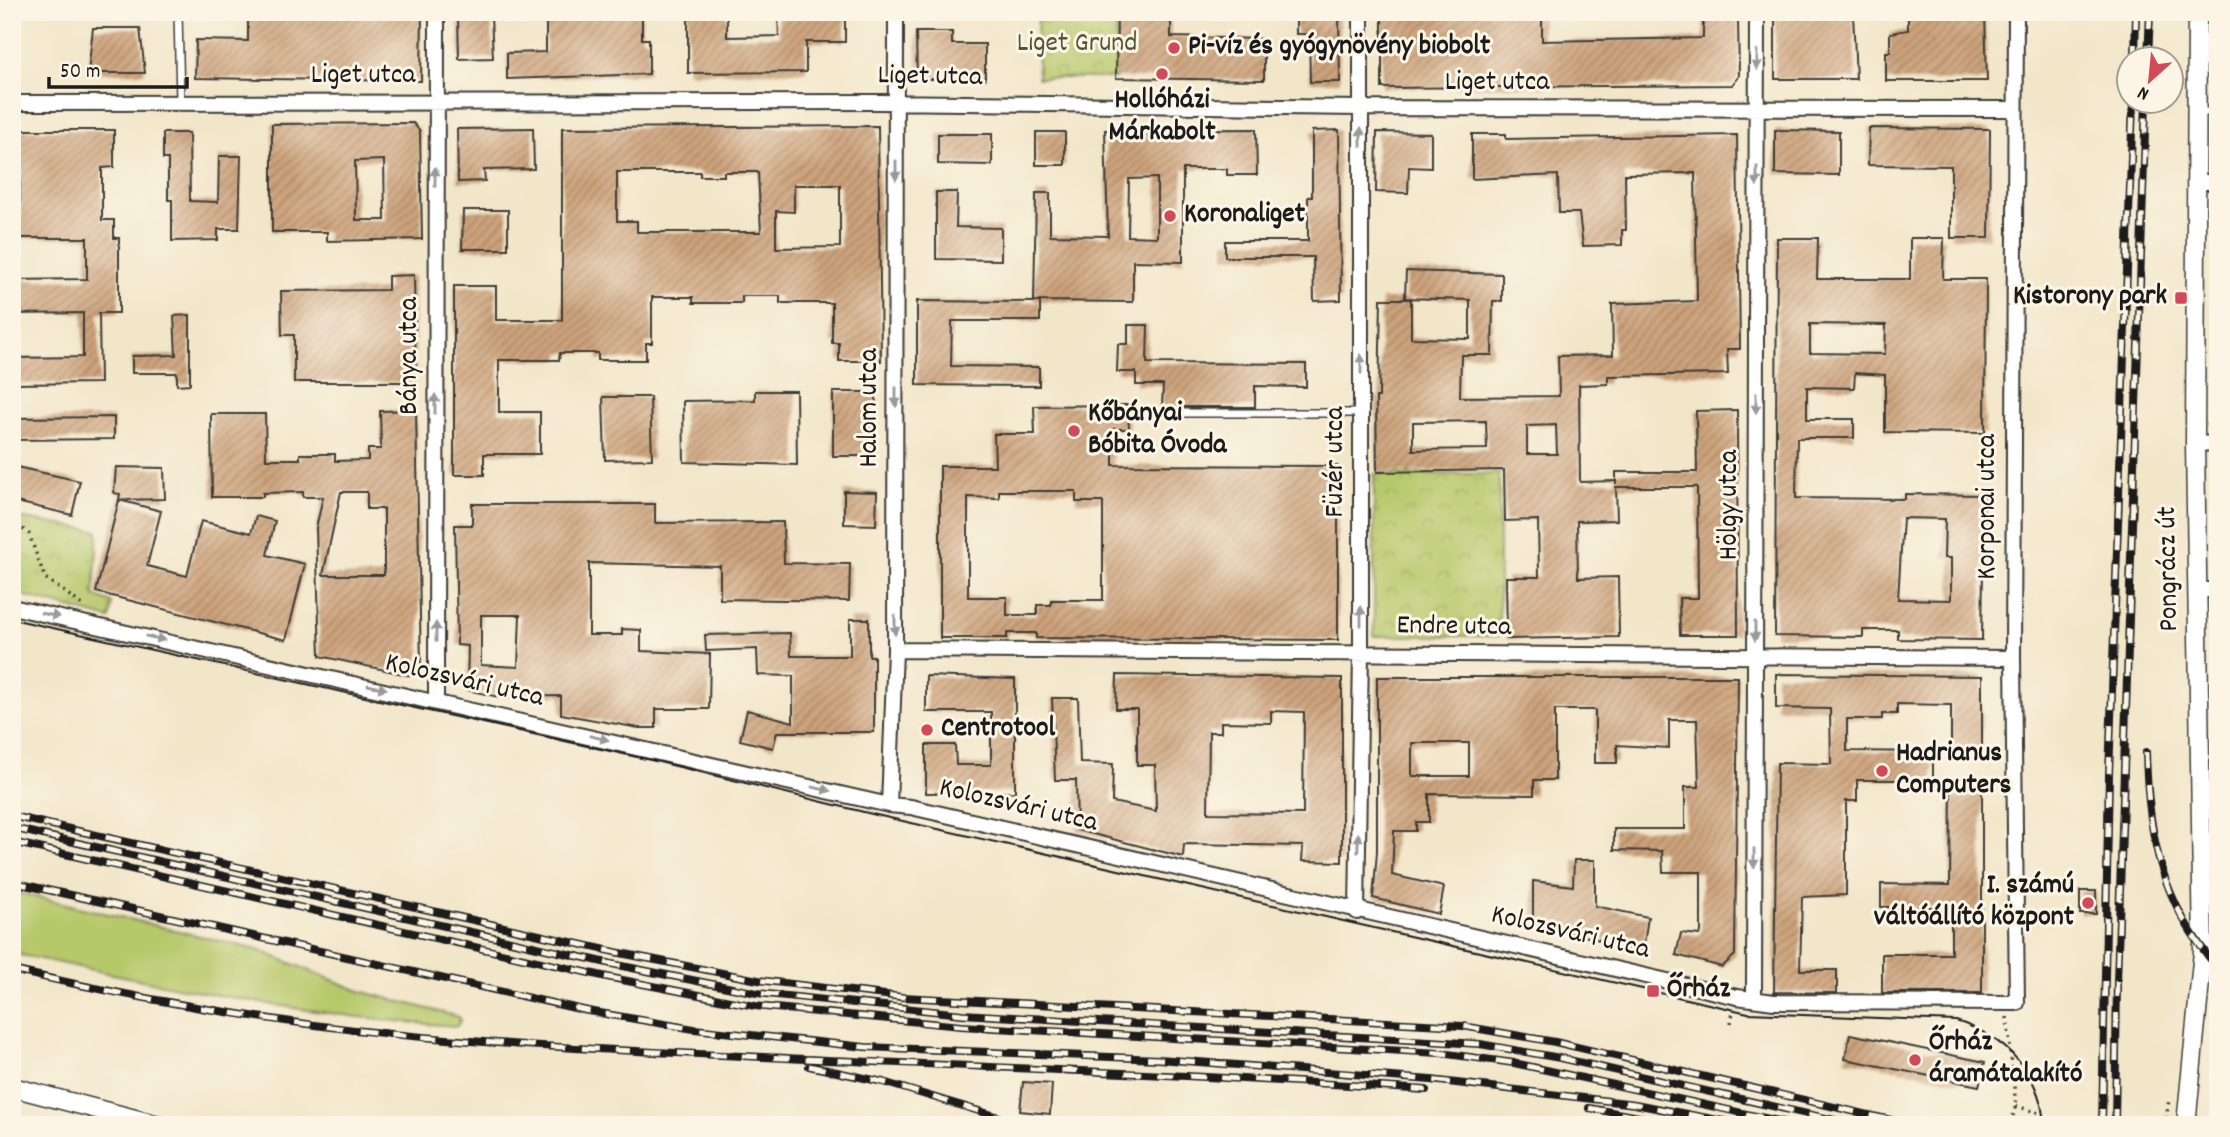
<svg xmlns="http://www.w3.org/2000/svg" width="2230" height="1137" font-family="Dekko,sans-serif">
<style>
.green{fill:#b7c86a;stroke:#6a7243;stroke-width:2}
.park{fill:url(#park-crowns);stroke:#6a7243;stroke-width:2}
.building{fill:url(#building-hatch);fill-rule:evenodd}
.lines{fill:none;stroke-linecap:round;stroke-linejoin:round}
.service-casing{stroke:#3c3a36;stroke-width:10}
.minor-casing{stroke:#3c3a36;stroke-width:18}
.tertiary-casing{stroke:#3c3a36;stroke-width:21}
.path{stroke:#3c3a36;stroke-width:3.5;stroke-dasharray:2 5;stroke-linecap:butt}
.service{stroke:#fff;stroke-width:7}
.minor{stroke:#fff;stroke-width:14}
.tertiary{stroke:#fff;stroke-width:18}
.tram{stroke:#1c1c1c;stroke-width:2}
.rail-casing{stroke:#1c1c1c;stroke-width:8}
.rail{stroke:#fcf5e5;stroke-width:5;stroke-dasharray:16;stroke-linecap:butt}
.oneway{fill:#999}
.poi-dot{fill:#d1495b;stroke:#fcf5e5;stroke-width:2.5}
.labels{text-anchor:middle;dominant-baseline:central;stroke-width:6;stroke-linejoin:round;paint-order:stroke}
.park-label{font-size:28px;fill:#525837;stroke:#fcf5e5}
.poi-label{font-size:28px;font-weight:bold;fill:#1c1c1c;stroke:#fcf5e5;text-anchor:start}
.street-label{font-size:28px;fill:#1c1c1c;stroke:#fcf5e5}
</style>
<defs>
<pattern id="park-crowns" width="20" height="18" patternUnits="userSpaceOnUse" patternTransform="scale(1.75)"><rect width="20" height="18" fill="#b7c86a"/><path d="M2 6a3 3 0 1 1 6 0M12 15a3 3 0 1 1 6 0" fill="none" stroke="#9dab5b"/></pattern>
<pattern id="building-hatch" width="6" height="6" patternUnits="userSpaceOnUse" patternTransform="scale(1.75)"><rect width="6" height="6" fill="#cda37c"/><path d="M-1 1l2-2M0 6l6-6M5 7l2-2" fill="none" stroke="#a68465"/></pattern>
</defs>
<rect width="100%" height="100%" fill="#fcf5e5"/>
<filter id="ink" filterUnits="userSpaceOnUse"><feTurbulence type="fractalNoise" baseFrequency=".0143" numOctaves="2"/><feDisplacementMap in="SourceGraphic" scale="14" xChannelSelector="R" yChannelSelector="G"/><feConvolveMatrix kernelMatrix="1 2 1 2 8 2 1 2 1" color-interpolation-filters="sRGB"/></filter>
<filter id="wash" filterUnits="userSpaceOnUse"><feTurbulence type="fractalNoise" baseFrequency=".00686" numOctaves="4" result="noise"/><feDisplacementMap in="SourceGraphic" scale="28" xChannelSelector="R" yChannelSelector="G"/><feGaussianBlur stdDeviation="1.57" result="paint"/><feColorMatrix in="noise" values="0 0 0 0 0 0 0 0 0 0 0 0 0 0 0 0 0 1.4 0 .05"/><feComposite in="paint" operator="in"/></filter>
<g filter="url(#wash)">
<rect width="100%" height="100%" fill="#f2e6c9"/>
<path class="green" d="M12,891L258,950L360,991L459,1017L460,1021L457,1026C307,1017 159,984 12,953Z"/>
<path class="park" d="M1037,12H1116V78H1038Z
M1374,474H1499V636H1374Z
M12,517L98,531L94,596L112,603L110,619L22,595L12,581Z"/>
<g id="blocks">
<path class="building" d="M248,12H422L421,81L195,78L196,40L248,41Z
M564,12H642V39H649V74L507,79V53L546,52V15H564Z
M688,12H727V37L779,36L778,18L845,17V42H806V72L688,73Z
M1117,12H1171V37L1264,39V80L1116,78Z
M1382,12H1542V41L1703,38V20H1738L1739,76L1732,85L1382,88Z
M1775,12H1853L1856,79H1775Z
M1908,12H1985L1987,81H1886V52H1890V33L1908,30Z
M1296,15H1339L1340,82H1310L1309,34H1296Z
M458,16H491L493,58L459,59Z
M93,28H140L145,73H88Z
M916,32H952V44H985V79H917Z
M413,123L420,131L422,239L327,241V232H272V124ZM384,160L385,220H356L355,161Z
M878,126L881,361H839V343H832V303H780V296H742V303H693V297H652V343H646V360H598V353H560L559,360H499V412H540V454H484V475H454V286H496V320H562V128ZM617,172H700V176H724V172H758L761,232H637V221H617ZM794,185H840V247L776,248V211L794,212Z
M533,128L534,169L484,170L485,181L458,182L457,129Z
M1869,128L1990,129L1989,238H1951V166L1868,165Z
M1256,129L1257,175H1227V169H1183V262L1133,261V302L1034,301L1036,193H1050V235L1108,236L1105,130ZM1157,178V237L1128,236L1129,179Z
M12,130H114V167L102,168V220H114V238H119V313H99L100,383L12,384V358L83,357V313L12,314V280L87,279V238H12V220H20V167H12Z
M1339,130L1341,300L1314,301L1313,257H1225V241H1308V197H1312V131Z
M1775,130L1839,131V175L1775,174Z
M1036,132H1065V165H1036Z
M1377,132L1431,133V168L1409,167L1408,193L1376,192Z
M163,133H189L190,201L218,202L219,156H241L239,229H218V240L172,241V200H168V159H163Z
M938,134H992V165L938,164Z
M1472,134H1506V139L1737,135L1740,349H1727L1728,374L1608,376V384L1579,385L1580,482L1616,481V484V472H1697L1696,411L1737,410L1738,635H1680L1679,598H1698L1697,487H1616L1617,520L1577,521L1578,578L1618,577L1619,637L1507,639L1506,577H1539L1538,520L1505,521L1504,470L1377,472L1376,397H1379L1381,299H1411V338L1470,339V300L1405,298L1406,271L1502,274V301H1493L1492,355H1461L1460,397L1559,396L1558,356L1613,355L1612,304L1697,301L1695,173L1625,174L1626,230H1622V245L1583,246L1579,213H1559L1558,175L1472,179ZM1486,421L1487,449L1413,450V422ZM1556,425L1557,454H1527V426Z
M936,192H957L956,227L1001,228V260L936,259Z
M463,210H508V249H462Z
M1777,238H1818L1817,279H1910V238H1944L1943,279H1986L1985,433L1885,432V375L1855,373L1854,388L1807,387V419H1854V438H1797L1796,498L1905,499V494L1984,495L1982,640L1898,639V630H1863V637L1775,636ZM1810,324L1886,325L1885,354L1810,353ZM1903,518L1945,519L1944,558H1951V600L1898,599Z
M414,275L416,382H294V335H282L281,291L388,290V276Z
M917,301L1040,302V321H952L951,366L1039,367V386L917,385Z
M190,315V384L177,385V373H132V356L176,355L174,316Z
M1128,325H1148L1147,363L1306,364V387L1255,386V407H1162L1163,385H1136V372H1117L1118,344H1128Z
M755,391H796L797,465L684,462L683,401L755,400Z
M833,392H876V456H833Z
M603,397H650L652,459L605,460Z
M1128,405L1129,429H1113V465L1338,466V640L1036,638V633H1007V638H940V466H995L994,434H1035L1034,406ZM999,491H1076V502H1103V600H1051V605H1037V615H1007V597H968V497L999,498Z
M416,410L421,666L412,676L320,656L316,528L323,497H303V492L263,493V497H212L211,414H265L266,459H300V454H335V461L368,460V449H381L380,411ZM341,492H367V509H384V575H323Z
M114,417V439L12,440V418Z
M12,466L80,481L72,515L12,501Z
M116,467L164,468L165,499L119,500L120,494L114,493Z
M844,491L877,492L876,525L844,524Z
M119,500L161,511L147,566L187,576L201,521L251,533L256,516L275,521L267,555L305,564L286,640L96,592Z
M472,504H655V523L783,522L784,563L850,564L849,601L720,599V566L589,563V635H622V629L641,630V651L710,654L709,709H656V728H639L561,714V696L499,697L467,690L468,646L457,645L455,525H472ZM481,615H520L518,667L481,665Z
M850,619H869V656H874V732H777L773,748L740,740L747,710L793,722V676L758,675L757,649L706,651L705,635L790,633L791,656H850Z
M1776,674L1982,676V749L1951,748V705L1897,704V714H1882V719H1847V751L1933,752V780H1857V801H1846V895L1802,897L1800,970H1837V993L1774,992L1777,763L1831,764L1830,709L1776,708Z
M1117,675L1342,678V862L1302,861L1303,846L1184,844L1183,857L1077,830L1076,780H1055L1052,698H1078L1080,763L1113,764L1112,802L1156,811L1155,765H1137V709H1116ZM1271,711L1304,712L1303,814L1208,813L1209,732H1221V722L1271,723Z
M926,676L1015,679V792L926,793V745H955L956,765H991V712H926Z
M1377,677H1738L1735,955L1722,967L1676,955L1681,933L1699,935L1701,932V872H1663L1662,851L1614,850V829H1685V787H1699L1697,720H1669V748L1617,745V763H1595V710H1555V780H1534V795L1429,794V822H1416V831H1394L1392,875L1444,887L1439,914L1373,898L1377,852ZM1412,743H1469V776H1412Z
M1951,784H1982V993H1882V954H1951V907H1881V884L1950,885Z
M1574,860H1595V906L1648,917L1643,951L1533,923V881L1573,886Z
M2080,891H2096V914H2080Z
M1850,1034L1985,1062L1979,1086L1845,1059Z
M1023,1082L1052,1084L1050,1114L1020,1111Z"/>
</g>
</g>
<g filter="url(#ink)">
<use href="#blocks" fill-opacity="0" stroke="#3c3a36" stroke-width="2"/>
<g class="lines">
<defs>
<path id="service" d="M178,12L180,101
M2197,112H2218
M1159,413H1360"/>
<path id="minor" d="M12,103L879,102L1361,108L2015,109
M2196,182H2218
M2195,444L2218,443
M2197,590H2218
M12,607L889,805L911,807L1737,997L1774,1002L2017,1003L2013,658L2016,12
M895,650L2013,658
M436,700L437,12
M889,805L895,650L896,12
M1357,912L1361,652V12
M1754,999L1757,12"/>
<path id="tertiary" d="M12,1087L158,1125
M2186,1125L2203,951L2195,444L2197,12"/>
</defs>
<use href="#service" class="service-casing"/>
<use href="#minor" class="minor-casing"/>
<use href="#tertiary" class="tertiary-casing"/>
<path class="path" d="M12,520L29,534L45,578L84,606
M2007,1017L2016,1106L2010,1125
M1731,1023L1733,1012
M2016,1106L2039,1113
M2165,1125L2169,1100"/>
<use href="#service" class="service"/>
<use href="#minor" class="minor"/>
<use href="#tertiary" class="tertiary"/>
<path class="tram" d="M12,619L655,761L872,814L1748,1013L1956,1021C2004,1036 2041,1073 2044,1125"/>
<defs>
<path id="rail" d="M2135,60L2136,12
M2148,60L2150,12
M2146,752C2148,837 2161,902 2218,968
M12,816L615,952L758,980L902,997L1463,1026L1555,1042L1912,1125
M12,828L612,964L757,993L962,1014L1480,1044L1560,1058L1856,1125
M12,842L607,977L755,1006L961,1026L1440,1053L1514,1063L1797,1125
M12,882L588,1011L694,1029L865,1047L1159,1059L1431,1080L1635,1104L1743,1125
M12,970C137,999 265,1021 392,1034C529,1048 668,1052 805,1059C1012,1068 1219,1076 1426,1090
M809,1066L883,1082L1025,1125
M1589,1108L1682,1125
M2102,1125L2109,775L2133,102
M2115,1125L2117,982L2146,102"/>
</defs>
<use href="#rail" class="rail-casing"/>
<use href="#rail" class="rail"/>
</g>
<defs><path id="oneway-solid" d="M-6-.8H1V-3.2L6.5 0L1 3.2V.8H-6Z" transform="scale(1.75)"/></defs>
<g class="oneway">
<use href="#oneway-solid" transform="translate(1757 60) rotate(90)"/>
<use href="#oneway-solid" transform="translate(1361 137) rotate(-90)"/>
<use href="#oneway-solid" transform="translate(896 170) rotate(90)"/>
<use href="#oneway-solid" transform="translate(1757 176) rotate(90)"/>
<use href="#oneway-solid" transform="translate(435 177) rotate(-90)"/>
<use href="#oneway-solid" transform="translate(1361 364) rotate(-90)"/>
<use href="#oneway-solid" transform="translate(896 397) rotate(90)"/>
<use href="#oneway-solid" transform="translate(1756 403) rotate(90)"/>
<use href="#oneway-solid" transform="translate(435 404) rotate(-90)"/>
<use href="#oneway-solid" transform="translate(50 615) rotate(12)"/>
<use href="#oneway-solid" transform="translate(1361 616) rotate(-90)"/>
<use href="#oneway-solid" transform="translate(895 625) rotate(90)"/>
<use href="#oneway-solid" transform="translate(1755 631) rotate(90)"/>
<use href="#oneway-solid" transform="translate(436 632) rotate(-90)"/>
<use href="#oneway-solid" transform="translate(155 638) rotate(12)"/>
<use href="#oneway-solid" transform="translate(377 687) rotate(12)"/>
<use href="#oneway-solid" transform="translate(599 738) rotate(13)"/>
<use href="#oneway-solid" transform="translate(821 789) rotate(13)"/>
<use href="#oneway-solid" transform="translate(1358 843) rotate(-89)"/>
<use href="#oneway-solid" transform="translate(1754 858) rotate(90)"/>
</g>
</g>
<g class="poi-dot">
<circle cx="1174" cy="48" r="7"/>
<circle cx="1162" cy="74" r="7"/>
<circle cx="1170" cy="216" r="7"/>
<rect x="2174" y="291" width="14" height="14" rx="3.5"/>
<circle cx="1074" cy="431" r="7"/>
<circle cx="927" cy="730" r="7"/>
<circle cx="1882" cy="771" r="7"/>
<circle cx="2088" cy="903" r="7"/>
<rect x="1646" y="984" width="14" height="14" rx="3.5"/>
<circle cx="1915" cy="1060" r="7"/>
</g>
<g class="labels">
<g class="park-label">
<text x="1077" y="45">Liget Grund</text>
</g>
<g class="poi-label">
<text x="1188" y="48">Pi-víz és gyógynövény biobolt</text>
<text x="1162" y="102" text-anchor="middle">Hollóházi<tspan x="1162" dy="32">Márkabolt</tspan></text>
<text x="1184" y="216">Koronaliget</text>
<text x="2167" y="298" text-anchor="end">Kistorony park</text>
<text x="1088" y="415">Kőbányai<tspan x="1088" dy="32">Bóbita Óvoda</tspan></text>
<text x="941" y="730">Centrotool</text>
<text x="1896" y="755">Hadrianus<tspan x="1896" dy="32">Computers</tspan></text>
<text x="2074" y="887" text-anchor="end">I. számú<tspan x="2074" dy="32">váltóállító központ</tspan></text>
<text x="1667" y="991">Őrház</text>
<text x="1929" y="1044">Őrház<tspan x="1929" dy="32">áramátalakító</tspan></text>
</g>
<g class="street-label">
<text x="363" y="77">Liget utca</text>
<text transform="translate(930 78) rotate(1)">Liget utca</text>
<text x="1497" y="84">Liget utca</text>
<text transform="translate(411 356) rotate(-90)">Bánya utca</text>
<text transform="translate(871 408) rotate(-90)">Halom utca</text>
<text transform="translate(1337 462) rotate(-90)">Füzér utca</text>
<text transform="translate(1731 505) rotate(-90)">Hölgy utca</text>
<text transform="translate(1989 507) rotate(-90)">Korponai utca</text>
<text transform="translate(2170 569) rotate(-91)">Pongrácz út</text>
<text transform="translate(1454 628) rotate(1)">Endre utca</text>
<text transform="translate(464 682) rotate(13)">Kolozsvári utca</text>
<text transform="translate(1018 807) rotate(13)">Kolozsvári utca</text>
<text transform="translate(1570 934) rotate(13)">Kolozsvári utca</text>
</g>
</g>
<rect width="2230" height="1137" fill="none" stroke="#fcf5e5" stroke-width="42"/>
<g transform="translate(2150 80) rotate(207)"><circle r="33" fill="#fcf5e5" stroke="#a29e95" stroke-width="2"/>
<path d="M0-5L12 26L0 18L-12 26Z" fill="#d1495b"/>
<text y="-10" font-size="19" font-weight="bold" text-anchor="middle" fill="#1c1c1c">N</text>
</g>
<path d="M49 77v10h138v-10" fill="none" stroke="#1c1c1c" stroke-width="3.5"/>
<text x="60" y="77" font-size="21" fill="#1c1c1c" stroke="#fcf5e5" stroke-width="5" paint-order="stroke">50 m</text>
</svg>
